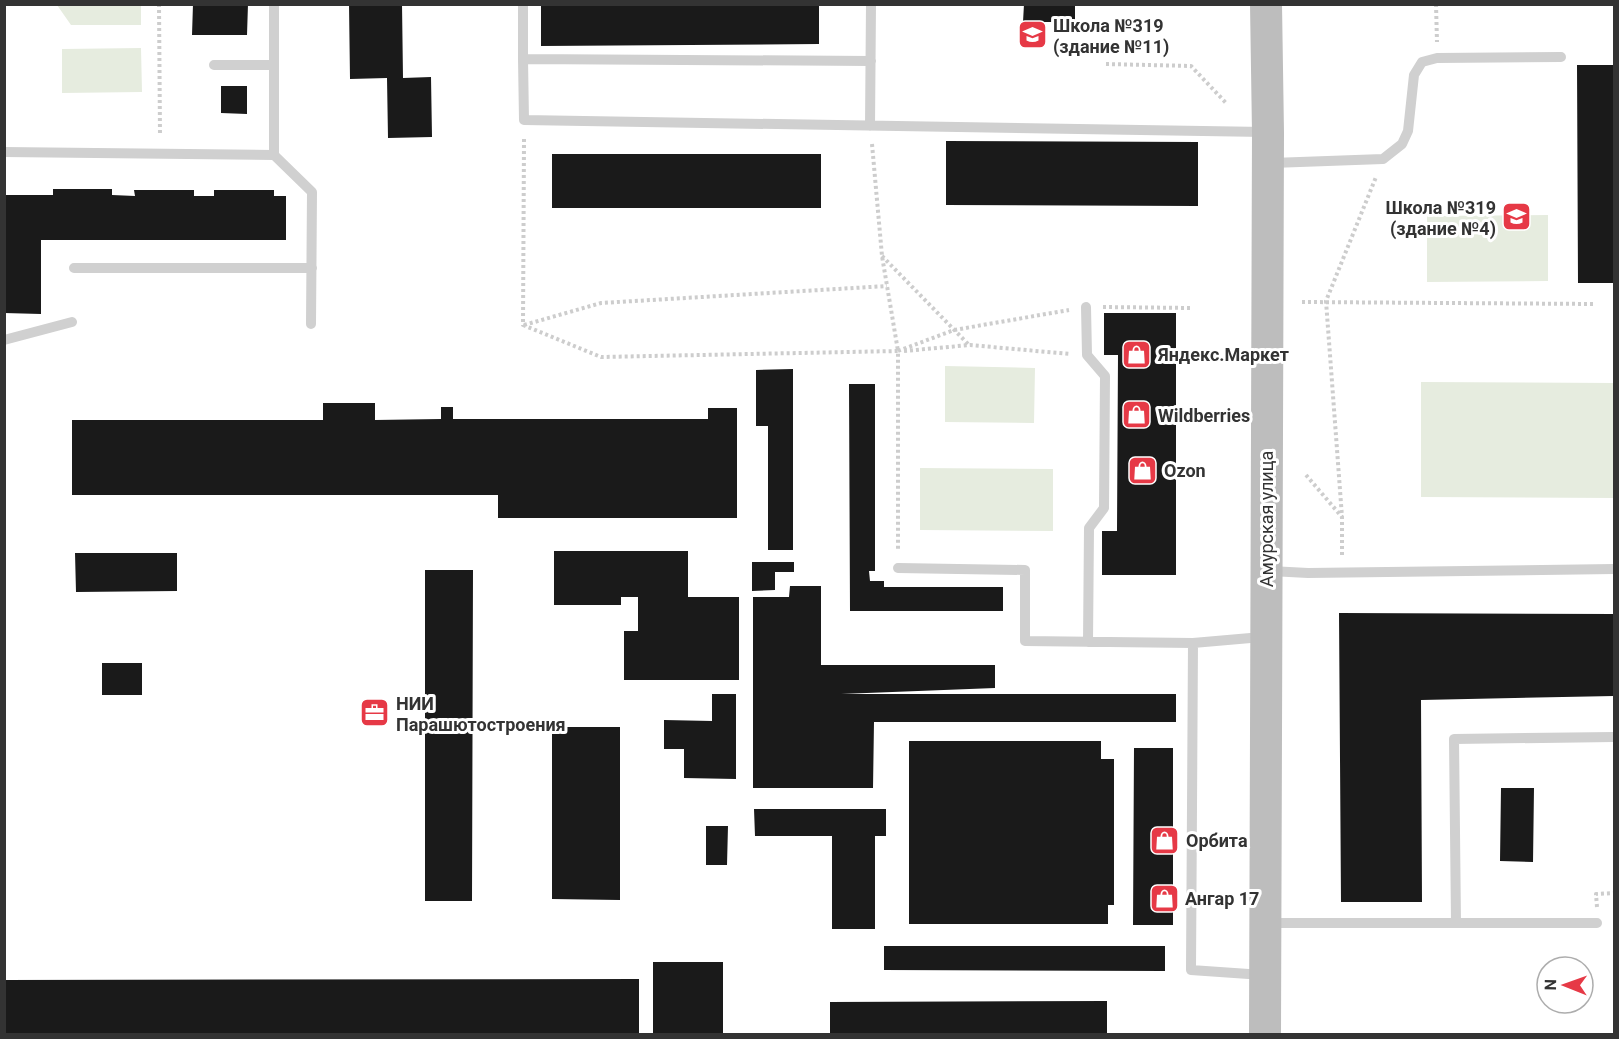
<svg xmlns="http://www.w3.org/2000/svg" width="1619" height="1039" font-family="Roboto,sans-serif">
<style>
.green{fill:#e6ecdf}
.building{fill:#1a1a1a}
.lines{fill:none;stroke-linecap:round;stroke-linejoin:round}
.path{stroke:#cdcdcd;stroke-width:4;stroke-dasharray:3 3;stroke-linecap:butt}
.lane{stroke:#d0d0d0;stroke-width:10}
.secondary{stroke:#bdbdbd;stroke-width:32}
.labels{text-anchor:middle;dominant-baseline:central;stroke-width:6;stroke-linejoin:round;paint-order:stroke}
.poi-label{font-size:18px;font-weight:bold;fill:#333;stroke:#fff;text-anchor:start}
.street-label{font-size:18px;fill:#333;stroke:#fff}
</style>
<rect width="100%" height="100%" fill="#fff"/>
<path class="green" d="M57,5H141V25H71Z
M141,48L142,92L62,93V49Z
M1548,215V281L1427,282V216Z
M945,366L1035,368L1034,423L945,422Z
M1421,382L1614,383V498L1421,497Z
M920,468L1053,469V531L920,530Z"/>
<path class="building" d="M193,4H248L247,35H192Z
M349,4H402L403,78L431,77L432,137L388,138L387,78L350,79Z
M541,4H819V44L541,46Z
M1024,4H1075V22H1023Z
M1577,65H1614V283H1578Z
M221,86H247V114L221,113Z
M946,141L1198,142V206L946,205Z
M552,154H821V208H552Z
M53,189H112V195L135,196L134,190H194V196H214V190H274V196H286V240H41V314L4,313V195H53Z
M1104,313H1176V575H1102V531H1117L1118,355H1104Z
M793,369V550H768V426H756V370Z
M849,384H875V571H869L870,581H884V587H1003V611H850Z
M323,403H375V420L441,419V407H453V419H708V408H737V518H498V495H72V420H323Z
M554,551H688V597H739V680H624V631H638V597H621V605H554Z
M75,553H177V591L76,592Z
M752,562H794V572H775V590L752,591Z
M425,570H473L472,901H425Z
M790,586H821V665H995V688L841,694H1176V722H874L873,788H753V597H789Z
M1339,613L1614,614V696L1421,700L1422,902H1341Z
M102,663H142V695H102Z
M712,694H736V779L684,778V749H664V720L712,721Z
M552,727H620V900L552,899Z
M909,741H1101V759H1114V905H1108V924H909Z
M1134,748H1173V925H1133Z
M1501,788H1534L1533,862L1500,861Z
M754,809H886V836H875V929H832V836H755Z
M706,826H728L727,865H706Z
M884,946H1165V971L884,970Z
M653,962H723V1034H653Z
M639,979V1034H4V980Z
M1107,1001V1034H830V1002Z"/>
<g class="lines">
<path class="path" d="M159,4L160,135
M1436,4L1437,42
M1106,64L1191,66L1227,104
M524,139L523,325L601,357L898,351V550
M872,144L882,256L898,351
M882,256L969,345
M1302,302L1595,304
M1103,307L1192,308
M524,325L601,303L887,286
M898,351L954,330L1069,310
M904,351L970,345L1070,354
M1306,475L1342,517
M1342,555V517L1326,301L1376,177
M1597,907L1596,894L1614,893"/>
<path class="lane" d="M523,4V59
M871,61L523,59L524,120L1265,132
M214,65H274
M870,126L871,4
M4,152L274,155V4
M274,155L312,192L311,324
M1272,163L1383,159L1402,144L1408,131L1414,75L1422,62L1437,58L1561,57
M74,268H312
M1086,307L1087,355L1105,376L1104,508L1089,528L1088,642
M4,340L72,322
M898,568L1025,570V641L1193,643L1262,637
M1270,571L1308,573L1614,569
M1193,643L1191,970L1263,975
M1268,923H1456L1454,739L1614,737
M1456,923H1597"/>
<path class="secondary" d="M1265,1034L1268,133L1266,4"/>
</g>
<defs>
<symbol id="school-square" viewBox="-11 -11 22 22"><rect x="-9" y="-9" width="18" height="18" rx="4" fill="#e63946" stroke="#fff"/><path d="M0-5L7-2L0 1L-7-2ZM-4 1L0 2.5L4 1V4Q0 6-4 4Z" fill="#fff"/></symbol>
<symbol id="shop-square" viewBox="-11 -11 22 22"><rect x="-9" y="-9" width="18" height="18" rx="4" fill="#e63946" stroke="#fff"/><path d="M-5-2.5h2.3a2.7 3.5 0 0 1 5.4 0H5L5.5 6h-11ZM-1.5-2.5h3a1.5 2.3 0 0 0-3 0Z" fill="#fff"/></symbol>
<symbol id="office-square" viewBox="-11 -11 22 22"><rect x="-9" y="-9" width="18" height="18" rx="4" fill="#e63946" stroke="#fff"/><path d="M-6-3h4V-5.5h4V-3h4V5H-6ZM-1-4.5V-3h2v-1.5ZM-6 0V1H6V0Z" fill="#fff"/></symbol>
</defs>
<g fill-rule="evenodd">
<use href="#school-square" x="1016" y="18" width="33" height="33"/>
<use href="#school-square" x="1500" y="200" width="33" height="33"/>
<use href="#shop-square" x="1120" y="338" width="33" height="33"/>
<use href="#shop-square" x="1120" y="398" width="33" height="33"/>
<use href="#shop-square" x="1126" y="454" width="33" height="33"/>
<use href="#office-square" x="358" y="696" width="33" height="33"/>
<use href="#shop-square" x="1148" y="824" width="33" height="33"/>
<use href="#shop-square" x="1148" y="882" width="33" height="33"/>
</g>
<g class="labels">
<g class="poi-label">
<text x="1053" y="25">Школа №319<tspan x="1053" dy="21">(здание №11)</tspan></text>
<text x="1496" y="207" text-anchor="end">Школа №319<tspan x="1496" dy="21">(здание №4)</tspan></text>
<text x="1158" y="354">Яндекс.Маркет</text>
<text x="1158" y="415">Wildberries</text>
<text x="1164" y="470">Ozon</text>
<text x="396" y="703">НИИ<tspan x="396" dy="21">Парашютостроения</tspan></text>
<text x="1186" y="840">Орбита</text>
<text x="1185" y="898">Ангар 17</text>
</g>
<g class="street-label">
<text transform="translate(1266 519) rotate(-90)">Амурская улица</text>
</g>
</g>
<rect width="1619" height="1039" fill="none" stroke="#333333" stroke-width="12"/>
<g transform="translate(1565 985) rotate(271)"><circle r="28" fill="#ffffff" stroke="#adadad" stroke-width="1.5"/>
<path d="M0-4.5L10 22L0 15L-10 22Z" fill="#e63946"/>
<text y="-9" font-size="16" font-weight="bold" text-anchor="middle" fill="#333333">N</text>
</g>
</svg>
